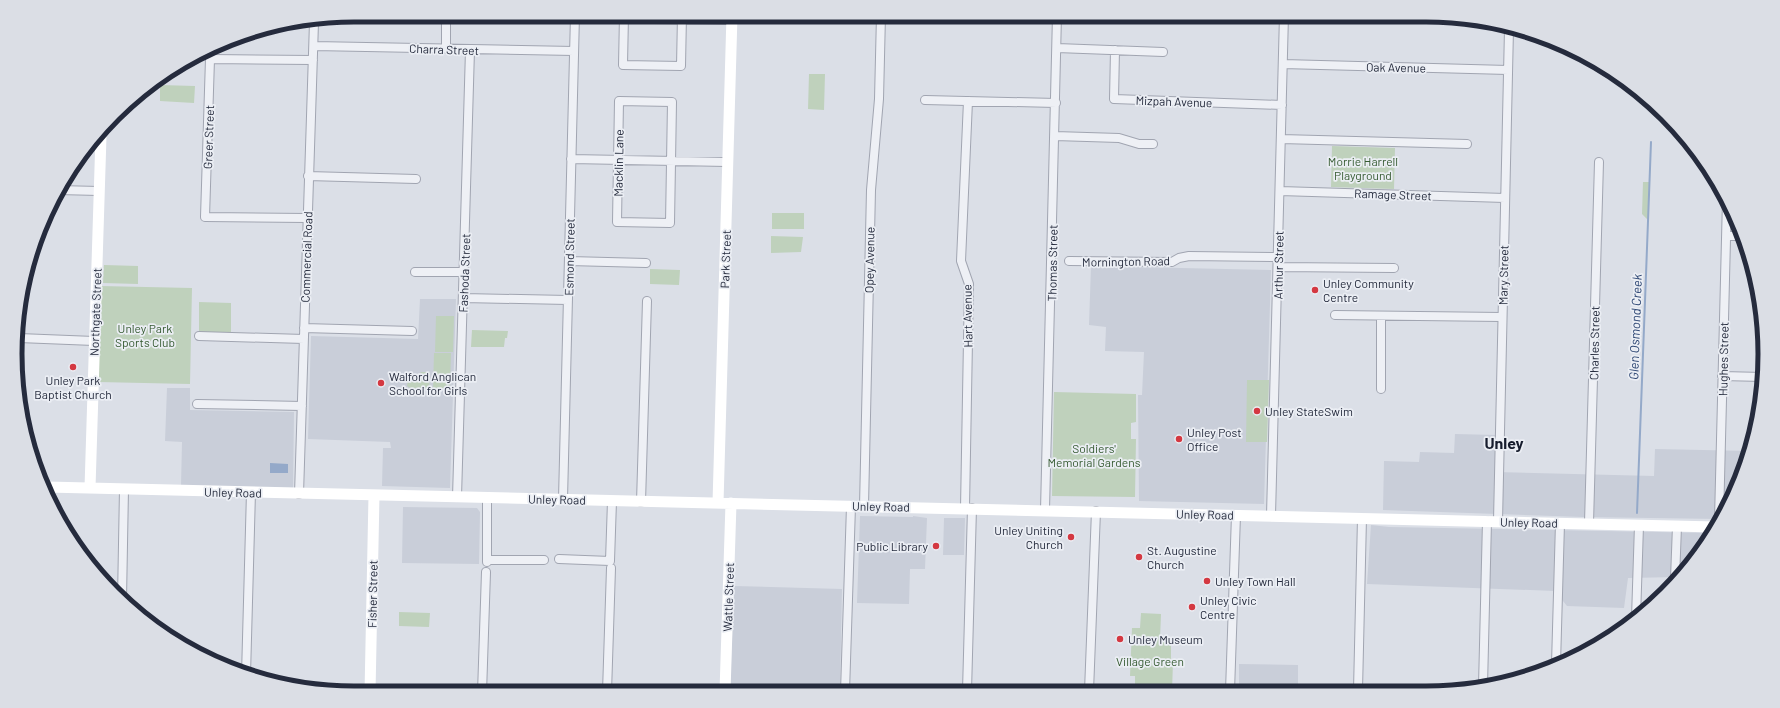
<svg xmlns="http://www.w3.org/2000/svg" width="1780" height="708" font-family="Barlow,sans-serif">
<style>
.built{fill:#c9ced9}
.green{fill:#bfd1bc}
.water{fill:#94a9c9}
.lines{fill:none;stroke-linecap:round;stroke-linejoin:round}
.stream{stroke:#94a9c9;stroke-width:2}
.street-casing{stroke:#a1a5b1;stroke-width:10}
.street{stroke:#eef0f5;stroke-width:8}
.secondary{stroke:#fff;stroke-width:11}
.poi-dot{fill:#d43841;stroke:#ebeef4;stroke-width:1.5}
.labels{text-anchor:middle;dominant-baseline:central;stroke-width:3.5;stroke-linejoin:round;paint-order:stroke}
.street-label{font-size:12px;fill:#252b3d;stroke:#ebeef4}
.park-label{font-size:12px;fill:#355a31;stroke:#ebeef4}
.poi-label{font-size:12px;fill:#252b3d;stroke:#ebeef4;text-anchor:start}
.water-label{font-size:13px;font-style:italic;fill:#2d4673;stroke:#ebeef4}
.district-label{font-size:16px;font-weight:bold;fill:#171d2e;stroke:#ebeef4}
.rim{fill:none;stroke:#252b3d;stroke-width:5}
</style>
<rect width="100%" height="100%" fill="#dbdfe7"/>
<path class="built" d="M1091,266L1271,270L1264,504L1139,501L1138,395H1142L1144,352L1105,351L1106,327L1089,325Z
M420,299H456L450,488L382,486L383,448H391L390,442L308,439L311,336L418,339Z
M167,388H190V410L294,412L293,488L181,486L182,442L165,441Z
M1455,434L1496,435L1495,472L1654,476L1655,449L1750,451L1747,463L1719,519L1583,517L1383,510L1384,461L1419,462L1420,452L1454,453Z
M403,507L477,508L480,512L479,564L402,563Z
M860,516L913,517V516L927,518L925,569H910L909,604L857,603Z
M944,518H965L964,555H943Z
M1371,525L1389,527L1713,533L1708,542L1677,577L1628,578L1624,608L1567,606L1555,591L1367,584Z
M734,586L842,589L840,692H730Z
M1239,664L1298,665V691H1239Z"/>
<path class="green" d="M809,74H825L824,110L808,109Z
M160,85L195,86L194,103L160,101Z
M1332,146L1395,148L1394,189L1331,187Z
M1643,182H1649L1648,220L1642,214Z
M772,213H804V229H772Z
M771,236L803,237L801,252L771,253Z
M104,265L138,266V284L103,283Z
M650,269L680,270L679,285L650,284Z
M100,286L192,288L190,384L98,382Z
M199,302L231,303V334L199,333Z
M436,316H454L453,352H435Z
M472,330L508,331L507,338H505L504,347H471Z
M434,353H451L450,388H433Z
M421,372H430L429,389L410,388L407,386L408,379H414Z
M1247,380H1269L1267,442H1246Z
M1054,392L1136,394V422L1131,423V439H1136L1135,497L1052,496Z
M399,612L430,613L429,627L399,626Z
M1141,613L1161,614L1160,640H1171V662H1173L1172,691H1135V676H1130L1132,628H1140Z"/>
<path class="water" d="M270,463L288,464V473H270Z"/>
<g class="lines">
<path class="stream" d="M1637,513L1651,142"/>
<defs>
<path id="street" d="M624,15L623,65L681,66L682,15
M575,18L731,20
M314,46L574,51
M1057,48L1163,52
M446,49V15
M1115,50L1114,99L1282,105
M1283,64L1508,70
M925,100L1056,103
M619,101L672,102L670,223L617,222Z
M1055,136L1119,138L1139,144H1153
M1281,139L1467,144
M571,159L727,162
M308,176L416,179
M58,190L99,191
M1280,191L1505,198
M307,218L205,217L210,59L313,60
M1726,236H1742
M569,261L646,263
M1069,261L1172,262L1179,258L1189,256L1278,257
M1278,267L1394,268
M415,272H464
M463,298L568,300
M1335,315L1502,317
M304,328L412,331
M199,336L304,339
M19,338L94,341
M1722,376L1763,377
M1381,389V316
M197,404L302,406
M299,494L314,22
M457,497L470,50
M563,499L575,15
M641,502L647,301
M864,506L871,190L879,99L881,15
M965,508L969,284L961,261L968,101
M1045,510L1057,15
M1271,515L1284,15
M1719,520L1727,199
M1498,521L1509,29
M1589,523L1599,162
M559,559L610,561L612,501
M487,560H544
M487,562V498
M1675,579L1677,526
M122,599L124,489
M1636,618L1639,525
M1556,664L1560,523
M246,675L251,492
M1483,686L1487,521
M1358,690L1362,518
M967,691L972,508
M1089,691L1096,511
M1230,691L1236,515
M607,692L611,568
M845,692L851,506
M482,693L486,572"/>
</defs>
<use href="#street" class="street-casing"/>
<use href="#street" class="street"/>
<path class="secondary" d="M47,487L1716,527
M90,488L101,136
M718,503L732,15
M725,692L731,503
M370,693L374,495"/>
</g>
<g class="poi-dot">
<circle cx="1315" cy="290" r="4"/>
<circle cx="73" cy="367" r="4"/>
<circle cx="381" cy="383" r="4"/>
<circle cx="1257" cy="411" r="4"/>
<circle cx="1179" cy="439" r="4"/>
<circle cx="1071" cy="537" r="4"/>
<circle cx="936" cy="546" r="4"/>
<circle cx="1139" cy="557" r="4"/>
<circle cx="1207" cy="581" r="4"/>
<circle cx="1192" cy="607" r="4"/>
<circle cx="1120" cy="639" r="4"/>
</g>
<g class="labels">
<g class="street-label">
<text transform="translate(444 49) rotate(2)">Charra Street</text>
<text transform="translate(1396 67) rotate(1)">Oak Avenue</text>
<text transform="translate(1174 101) rotate(2)">Mizpah Avenue</text>
<text transform="translate(208 137) rotate(-88)">Greer Street</text>
<text transform="translate(618 163) rotate(-89)">Macklin Lane</text>
<text transform="translate(1393 194) rotate(2)">Ramage Street</text>
<text transform="translate(306 257) rotate(-88)">Commercial Road</text>
<text transform="translate(569 257) rotate(-89)">Esmond Street</text>
<text transform="translate(725 259) rotate(-88)">Park Street</text>
<text transform="translate(869 260) rotate(-89)">Opey Avenue</text>
<text transform="translate(1126 261) rotate(-1)">Mornington Road</text>
<text transform="translate(1052 263) rotate(-89)">Thomas Street</text>
<text transform="translate(1278 265) rotate(-89)">Arthur Street</text>
<text transform="translate(464 273) rotate(-88)">Fashoda Street</text>
<text transform="translate(1503 275) rotate(-89)">Mary Street</text>
<text transform="translate(95 312) rotate(-88)">Northgate Street</text>
<text transform="translate(967 316) rotate(-91)">Hart Avenue</text>
<text transform="translate(1594 343) rotate(-89)">Charles Street</text>
<text transform="translate(1723 359) rotate(-89)">Hughes Street</text>
<text transform="translate(233 492) rotate(1)">Unley Road</text>
<text transform="translate(557 499) rotate(1)">Unley Road</text>
<text transform="translate(881 506) rotate(1)">Unley Road</text>
<text transform="translate(1205 514) rotate(1)">Unley Road</text>
<text transform="translate(1529 522) rotate(1)">Unley Road</text>
<text transform="translate(372 594) rotate(-89)">Fisher Street</text>
<text transform="translate(728 597) rotate(-88)">Wattle Street</text>
</g>
<g class="park-label">
<text x="1363" y="161">Morrie Harrell<tspan x="1363" dy="14">Playground</tspan></text>
<text x="145" y="328">Unley Park<tspan x="145" dy="14">Sports Club</tspan></text>
<text x="1094" y="448">Soldiers'<tspan x="1094" dy="14">Memorial Gardens</tspan></text>
<text x="1150" y="661">Village Green</text>
</g>
<g class="poi-label">
<text x="1323" y="283">Unley Community<tspan x="1323" dy="14">Centre</tspan></text>
<text x="389" y="376">Walford Anglican<tspan x="389" dy="14">School for Girls</tspan></text>
<text x="73" y="380" text-anchor="middle">Unley Park<tspan x="73" dy="14">Baptist Church</tspan></text>
<text x="1265" y="411">Unley StateSwim</text>
<text x="1187" y="432">Unley Post<tspan x="1187" dy="14">Office</tspan></text>
<text x="1063" y="530" text-anchor="end">Unley Uniting<tspan x="1063" dy="14">Church</tspan></text>
<text x="928" y="546" text-anchor="end">Public Library</text>
<text x="1147" y="550">St. Augustine<tspan x="1147" dy="14">Church</tspan></text>
<text x="1215" y="581">Unley Town Hall</text>
<text x="1200" y="600">Unley Civic<tspan x="1200" dy="14">Centre</tspan></text>
<text x="1128" y="639">Unley Museum</text>
</g>
<g class="water-label">
<text transform="translate(1635 327) rotate(-88)">Glen Osmond Creek</text>
</g>
<g class="district-label">
<text x="1504" y="442">Unley</text>
</g>
</g>
<path d="M0 0H1780V708H0ZM354 22H1426A332 332 0 0 1 1758 354V354A332 332 0 0 1 1426 686H354A332 332 0 0 1 22 354V354A332 332 0 0 1 354 22Z" fill="#dbdee5" fill-rule="evenodd"/>
<path class="rim" d="M354 22H1426A332 332 0 0 1 1758 354V354A332 332 0 0 1 1426 686H354A332 332 0 0 1 22 354V354A332 332 0 0 1 354 22Z"/>
</svg>
